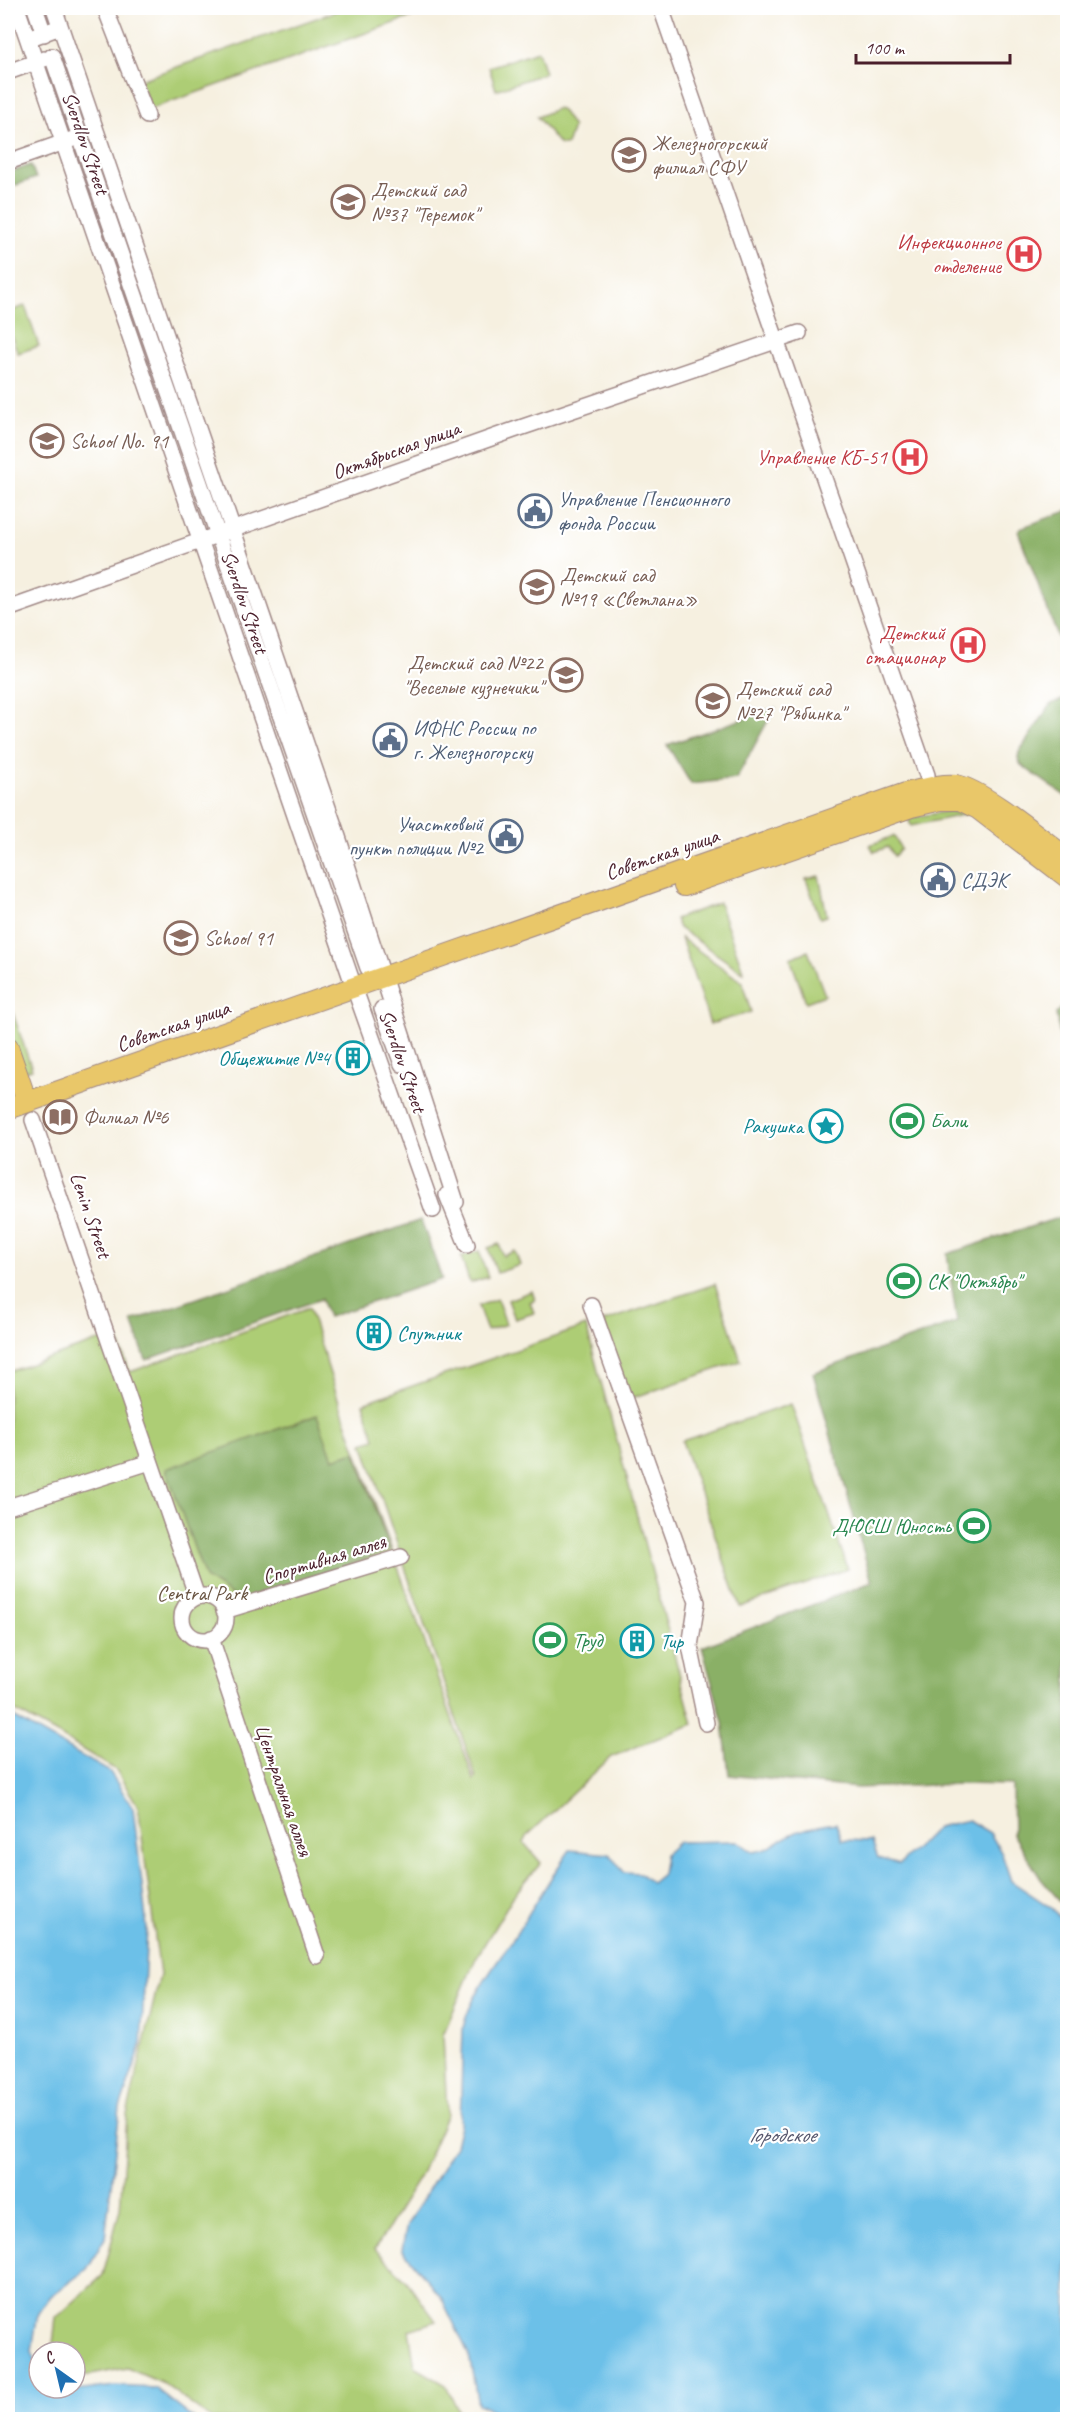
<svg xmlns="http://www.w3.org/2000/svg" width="1075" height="2427" font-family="Caveat,sans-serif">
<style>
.green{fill:#adcd75;stroke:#7c7650;stroke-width:1.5}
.forest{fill:#8ab066;stroke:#6a6848;stroke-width:1.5}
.water{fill:#6cc0e8;stroke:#5b708a;stroke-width:1.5}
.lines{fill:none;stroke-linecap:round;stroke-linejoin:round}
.minor-casing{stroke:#a08886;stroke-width:18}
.major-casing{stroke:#a08886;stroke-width:22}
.minor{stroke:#fff;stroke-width:15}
.major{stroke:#e9c769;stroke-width:20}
.labels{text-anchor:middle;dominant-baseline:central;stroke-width:4.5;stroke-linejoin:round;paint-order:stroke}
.street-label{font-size:21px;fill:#4a1f2b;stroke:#fff}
.education-label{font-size:21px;fill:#785e54;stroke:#fff;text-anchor:start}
.health-label{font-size:21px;fill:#be3a42;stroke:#fff;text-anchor:end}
.service-label{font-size:21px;fill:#4e5e75;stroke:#fff;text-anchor:start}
.culture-label{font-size:21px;fill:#0d838f;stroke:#fff;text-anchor:end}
.leisure-label{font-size:21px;fill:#27864d;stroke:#fff;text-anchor:start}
.park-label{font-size:21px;fill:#685341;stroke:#fff}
.water-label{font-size:22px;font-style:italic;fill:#56576d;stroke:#fff}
</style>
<rect width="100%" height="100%" fill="#fff"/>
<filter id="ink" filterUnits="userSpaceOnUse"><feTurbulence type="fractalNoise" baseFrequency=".0167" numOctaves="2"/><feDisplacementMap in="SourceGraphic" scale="12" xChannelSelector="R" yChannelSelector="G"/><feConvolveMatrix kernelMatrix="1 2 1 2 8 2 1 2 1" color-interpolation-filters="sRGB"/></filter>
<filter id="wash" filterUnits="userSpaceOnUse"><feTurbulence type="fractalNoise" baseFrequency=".008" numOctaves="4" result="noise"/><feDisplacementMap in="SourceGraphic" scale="24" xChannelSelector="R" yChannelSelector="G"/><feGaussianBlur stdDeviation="1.35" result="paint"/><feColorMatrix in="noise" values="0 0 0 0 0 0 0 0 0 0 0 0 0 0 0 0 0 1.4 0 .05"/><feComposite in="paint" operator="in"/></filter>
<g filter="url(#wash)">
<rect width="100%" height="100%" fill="#f6f0e0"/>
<path class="green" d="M345,8H437L150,109L140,80Z
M538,51L545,73L496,90L489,67Z
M558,108L563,112L573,127L567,145H560L537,117Z
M25,306L39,346L18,353L8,327V312Z
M950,811L968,814L911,826L908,818Z
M894,836L901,849L894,856L888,847L874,852L870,845Z
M819,876L827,916L820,918L806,879Z
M719,903L744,973L679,928L675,919Z
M681,938L742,982L751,1012L710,1024Z
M808,951L825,995L806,1002L790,958Z
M8,999L32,1069L20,1073L8,1037Z
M499,1244L503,1256L515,1251L520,1265L497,1273L488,1248Z
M479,1251L488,1277L470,1283L461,1257Z
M715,1284L741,1361L629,1399L603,1322Z
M532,1291L535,1300L530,1302L534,1313L515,1319L508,1300Z
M497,1299L506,1324L487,1331L478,1306Z
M309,1308L339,1402L474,1780L476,1778L363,1443L375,1439L363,1403L586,1326L693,1724L611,1757L528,1835L524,1843L541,1863L514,1895L476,1958L443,2035L447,2114L420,2176L375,2249L406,2280L436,2321L409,2330L415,2367L446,2385L462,2419H211L164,2384L127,2368L75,2378V2352H52L56,2318L103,2275L120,2209L127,2115L160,1975L138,1806L116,1770L59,1735L8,1707V1372L116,1335L130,1372Z
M791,1404L848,1569L740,1607L682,1441Z"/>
<path class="forest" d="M66,58L88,122L68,129L45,66Z
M31,165L36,178L8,188V173Z
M1067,511H1068L1067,661L1018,531L1020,528Z
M1067,698H1068L1067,797L1021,765L1018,758L1019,752L1051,704Z
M775,708L736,779L691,784L667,745Z
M1067,1003V1074L1056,1014Z
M1067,1215H1068L1067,1909L1041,1879L1013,1834L1012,1785L959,1784L857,1788L729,1775L723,1722L702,1647L872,1582L813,1373L957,1322L947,1254Z
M421,1220L442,1279L328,1317L321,1299L146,1360L132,1321Z
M317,1415L333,1459L355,1452L390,1550L236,1605L231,1595L205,1578L166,1469Z"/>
<path class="water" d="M8,1714L110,1772L133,1808L147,1928L141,2046L120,2108L105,2238L87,2269L51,2296L38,2313L32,2351L39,2370V2388H53L62,2393L114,2386L155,2388L194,2419H8Z
M968,1820L990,1833L1002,1854L1011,1881L1053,1909L1067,1928V2419L514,2420L478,2404L469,2355L441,2297L402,2249L407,2225L455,2146L460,2125L463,2028C471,1994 496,1965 515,1936C533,1907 550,1878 570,1850L609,1854L624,1872L640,1873L651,1883L662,1874L665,1854L678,1842L737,1841L753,1852C774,1849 771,1844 788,1836C803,1828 818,1825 836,1823L842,1840L872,1841L878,1858L900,1864L937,1827Z"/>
</g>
<g filter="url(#ink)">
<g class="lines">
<defs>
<path id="minor" d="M17,8L354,987L433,1210
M35,8L44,34
M54,8L338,837L456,1202
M105,8L147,116
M661,8L927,775
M28,39L60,27
M52,56L368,968
M8,72L44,59
M8,162L73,139
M8,609L514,430L799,333
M382,1009L402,1064
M33,1120L197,1597
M447,1195L467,1245
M591,1305L697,1602L690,1646L706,1723
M8,1507L150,1462
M182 1618a22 22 0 1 1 44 0a22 22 0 1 1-44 0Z
M224,1611L401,1557
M211,1638L317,1956"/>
<path id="major" d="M684,886L911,807L941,800H960L978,809L1068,878
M8,1047L27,1102
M8,1109L906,793C921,790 940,783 956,785C982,789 1044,841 1068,859"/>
</defs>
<use href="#minor" class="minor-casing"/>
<use href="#major" class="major-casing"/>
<use href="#minor" class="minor"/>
<use href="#major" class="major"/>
</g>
</g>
<defs>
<symbol id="university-ring" viewBox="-11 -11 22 22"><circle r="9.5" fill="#fff" stroke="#8d6e63" stroke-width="1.5"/><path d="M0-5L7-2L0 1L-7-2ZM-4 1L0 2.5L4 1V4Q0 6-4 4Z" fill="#8d6e63"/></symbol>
<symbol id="school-ring" viewBox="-11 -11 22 22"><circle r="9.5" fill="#fff" stroke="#8d6e63" stroke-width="1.5"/><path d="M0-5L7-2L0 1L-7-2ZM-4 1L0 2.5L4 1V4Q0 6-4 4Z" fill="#8d6e63"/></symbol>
<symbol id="hospital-ring" viewBox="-11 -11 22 22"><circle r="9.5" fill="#fff" stroke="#e0444e" stroke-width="1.5"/><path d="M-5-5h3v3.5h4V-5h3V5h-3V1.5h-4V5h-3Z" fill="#e0444e"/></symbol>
<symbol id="civic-ring" viewBox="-11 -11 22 22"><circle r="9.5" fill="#fff" stroke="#5c6f8a" stroke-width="1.5"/><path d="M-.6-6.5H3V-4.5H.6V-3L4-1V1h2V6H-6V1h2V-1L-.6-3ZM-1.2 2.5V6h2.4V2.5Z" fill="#5c6f8a"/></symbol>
<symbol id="building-ring" viewBox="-11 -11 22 22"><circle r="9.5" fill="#fff" stroke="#0f9aa8" stroke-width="1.5"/><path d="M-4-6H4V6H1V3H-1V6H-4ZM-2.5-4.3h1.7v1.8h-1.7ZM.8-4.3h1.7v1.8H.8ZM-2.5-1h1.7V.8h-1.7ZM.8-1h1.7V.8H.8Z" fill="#0f9aa8"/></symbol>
<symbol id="library-ring" viewBox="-11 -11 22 22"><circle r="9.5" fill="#fff" stroke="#8d6e63" stroke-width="1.5"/><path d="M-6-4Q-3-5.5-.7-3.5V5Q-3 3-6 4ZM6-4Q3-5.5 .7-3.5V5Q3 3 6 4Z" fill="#8d6e63"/></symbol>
<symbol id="stadium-ring" viewBox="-11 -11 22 22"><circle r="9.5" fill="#fff" stroke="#2e9e5b" stroke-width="1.5"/><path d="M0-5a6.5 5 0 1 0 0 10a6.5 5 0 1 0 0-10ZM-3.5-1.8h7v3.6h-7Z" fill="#2e9e5b"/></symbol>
<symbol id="sight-ring" viewBox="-11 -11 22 22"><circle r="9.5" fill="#fff" stroke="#0f9aa8" stroke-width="1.5"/><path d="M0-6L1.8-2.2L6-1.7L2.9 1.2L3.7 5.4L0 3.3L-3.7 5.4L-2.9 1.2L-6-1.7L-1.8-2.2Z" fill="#0f9aa8"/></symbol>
</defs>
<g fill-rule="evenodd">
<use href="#university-ring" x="610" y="136" width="38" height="38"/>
<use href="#school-ring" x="329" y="183" width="38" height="38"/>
<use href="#hospital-ring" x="1005" y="235" width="38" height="38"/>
<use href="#school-ring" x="28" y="422" width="38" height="38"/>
<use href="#hospital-ring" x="891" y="438" width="38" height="38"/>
<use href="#civic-ring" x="516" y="492" width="38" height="38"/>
<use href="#school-ring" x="518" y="568" width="38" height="38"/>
<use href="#hospital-ring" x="949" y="626" width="38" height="38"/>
<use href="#school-ring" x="547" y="656" width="38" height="38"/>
<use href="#school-ring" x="694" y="682" width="38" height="38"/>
<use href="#civic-ring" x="371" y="721" width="38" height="38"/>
<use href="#civic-ring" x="487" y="817" width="38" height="38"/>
<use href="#civic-ring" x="919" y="861" width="38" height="38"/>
<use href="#school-ring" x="162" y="919" width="38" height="38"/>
<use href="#building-ring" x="334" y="1039" width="38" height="38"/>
<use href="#library-ring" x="41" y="1098" width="38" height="38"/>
<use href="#stadium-ring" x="888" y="1102" width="38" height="38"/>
<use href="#sight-ring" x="807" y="1107" width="38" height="38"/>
<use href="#stadium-ring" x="885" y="1262" width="38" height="38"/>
<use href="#building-ring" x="355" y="1314" width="38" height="38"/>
<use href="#stadium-ring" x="955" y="1507" width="38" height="38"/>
<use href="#stadium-ring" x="531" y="1621" width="38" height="38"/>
<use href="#building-ring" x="618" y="1622" width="38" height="38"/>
</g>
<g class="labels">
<g class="street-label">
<text transform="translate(86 143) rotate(71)">Sverdlov Street</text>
<text transform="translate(396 450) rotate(-20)">Октябрьская улица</text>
<text transform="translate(245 602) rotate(71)">Sverdlov Street</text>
<text transform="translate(662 854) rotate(-19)">Советская улица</text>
<text transform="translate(173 1026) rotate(-19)">Советская улица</text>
<text transform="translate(403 1061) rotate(71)">Sverdlov Street</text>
<text transform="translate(91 1215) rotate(71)">Lenin Street</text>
<text transform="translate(324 1559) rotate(-17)">Спортивная аллея</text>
<text transform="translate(284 1790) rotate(71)">Центральная аллея</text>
</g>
<g class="education-label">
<text x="652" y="143">Железногорский<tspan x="652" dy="24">филиал СФУ</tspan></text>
<text x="371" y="190">Детский сад<tspan x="371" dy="24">№37 "Теремок"</tspan></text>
<text x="70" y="441">School No. 91</text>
<text x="560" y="575">Детский сад<tspan x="560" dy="24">№19 «Светлана»</tspan></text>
<text x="543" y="663" text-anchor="end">Детский сад №22<tspan x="543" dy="24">"Веселые кузнечики"</tspan></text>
<text x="736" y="689">Детский сад<tspan x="736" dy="24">№27 "Рябинка"</tspan></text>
<text x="204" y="938">School 91</text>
<text x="83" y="1117">Филиал №6</text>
</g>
<g class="health-label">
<text x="1001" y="242">Инфекционное<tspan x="1001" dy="24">отделение</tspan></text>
<text x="887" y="457">Управление КБ-51</text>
<text x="945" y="633">Детский<tspan x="945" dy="24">стационар</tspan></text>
</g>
<g class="service-label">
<text x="558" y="499">Управление Пенсионного<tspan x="558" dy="24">фонда России</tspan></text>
<text x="413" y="728">ИФНС России по<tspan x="413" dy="24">г. Железногорску</tspan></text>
<text x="483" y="824" text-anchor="end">Участковый<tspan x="483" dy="24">пункт полиции №2</tspan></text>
<text x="961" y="880">СДЭК</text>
</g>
<g class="culture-label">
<text x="330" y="1058">Общежитие №4</text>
<text x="803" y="1126">Ракушка</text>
<text x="397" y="1333" text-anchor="start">Спутник</text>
<text x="660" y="1641" text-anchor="start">Тир</text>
</g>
<g class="leisure-label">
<text x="930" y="1121">Бали</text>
<text x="927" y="1281">СК "Октябрь"</text>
<text x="951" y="1526" text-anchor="end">ДЮСШ Юность</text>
<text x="573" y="1640">Труд</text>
</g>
<g class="park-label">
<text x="202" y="1593">Central Park</text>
</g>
<g class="water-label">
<text x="782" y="2135">Городское</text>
</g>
</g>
<rect width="1075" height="2427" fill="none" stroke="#fff" stroke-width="30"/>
<g transform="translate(57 2370) rotate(326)"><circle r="28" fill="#ffffff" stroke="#b7a5aa" stroke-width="1.5"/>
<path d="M0-4.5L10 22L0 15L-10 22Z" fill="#1f6fb2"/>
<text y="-9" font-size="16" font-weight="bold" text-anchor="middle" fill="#4a1f2b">С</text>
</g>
<path d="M856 54v9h154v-9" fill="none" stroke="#4a1f2b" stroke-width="3"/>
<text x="865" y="54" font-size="18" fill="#4a1f2b" stroke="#ffffff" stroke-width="4.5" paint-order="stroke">100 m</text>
</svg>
